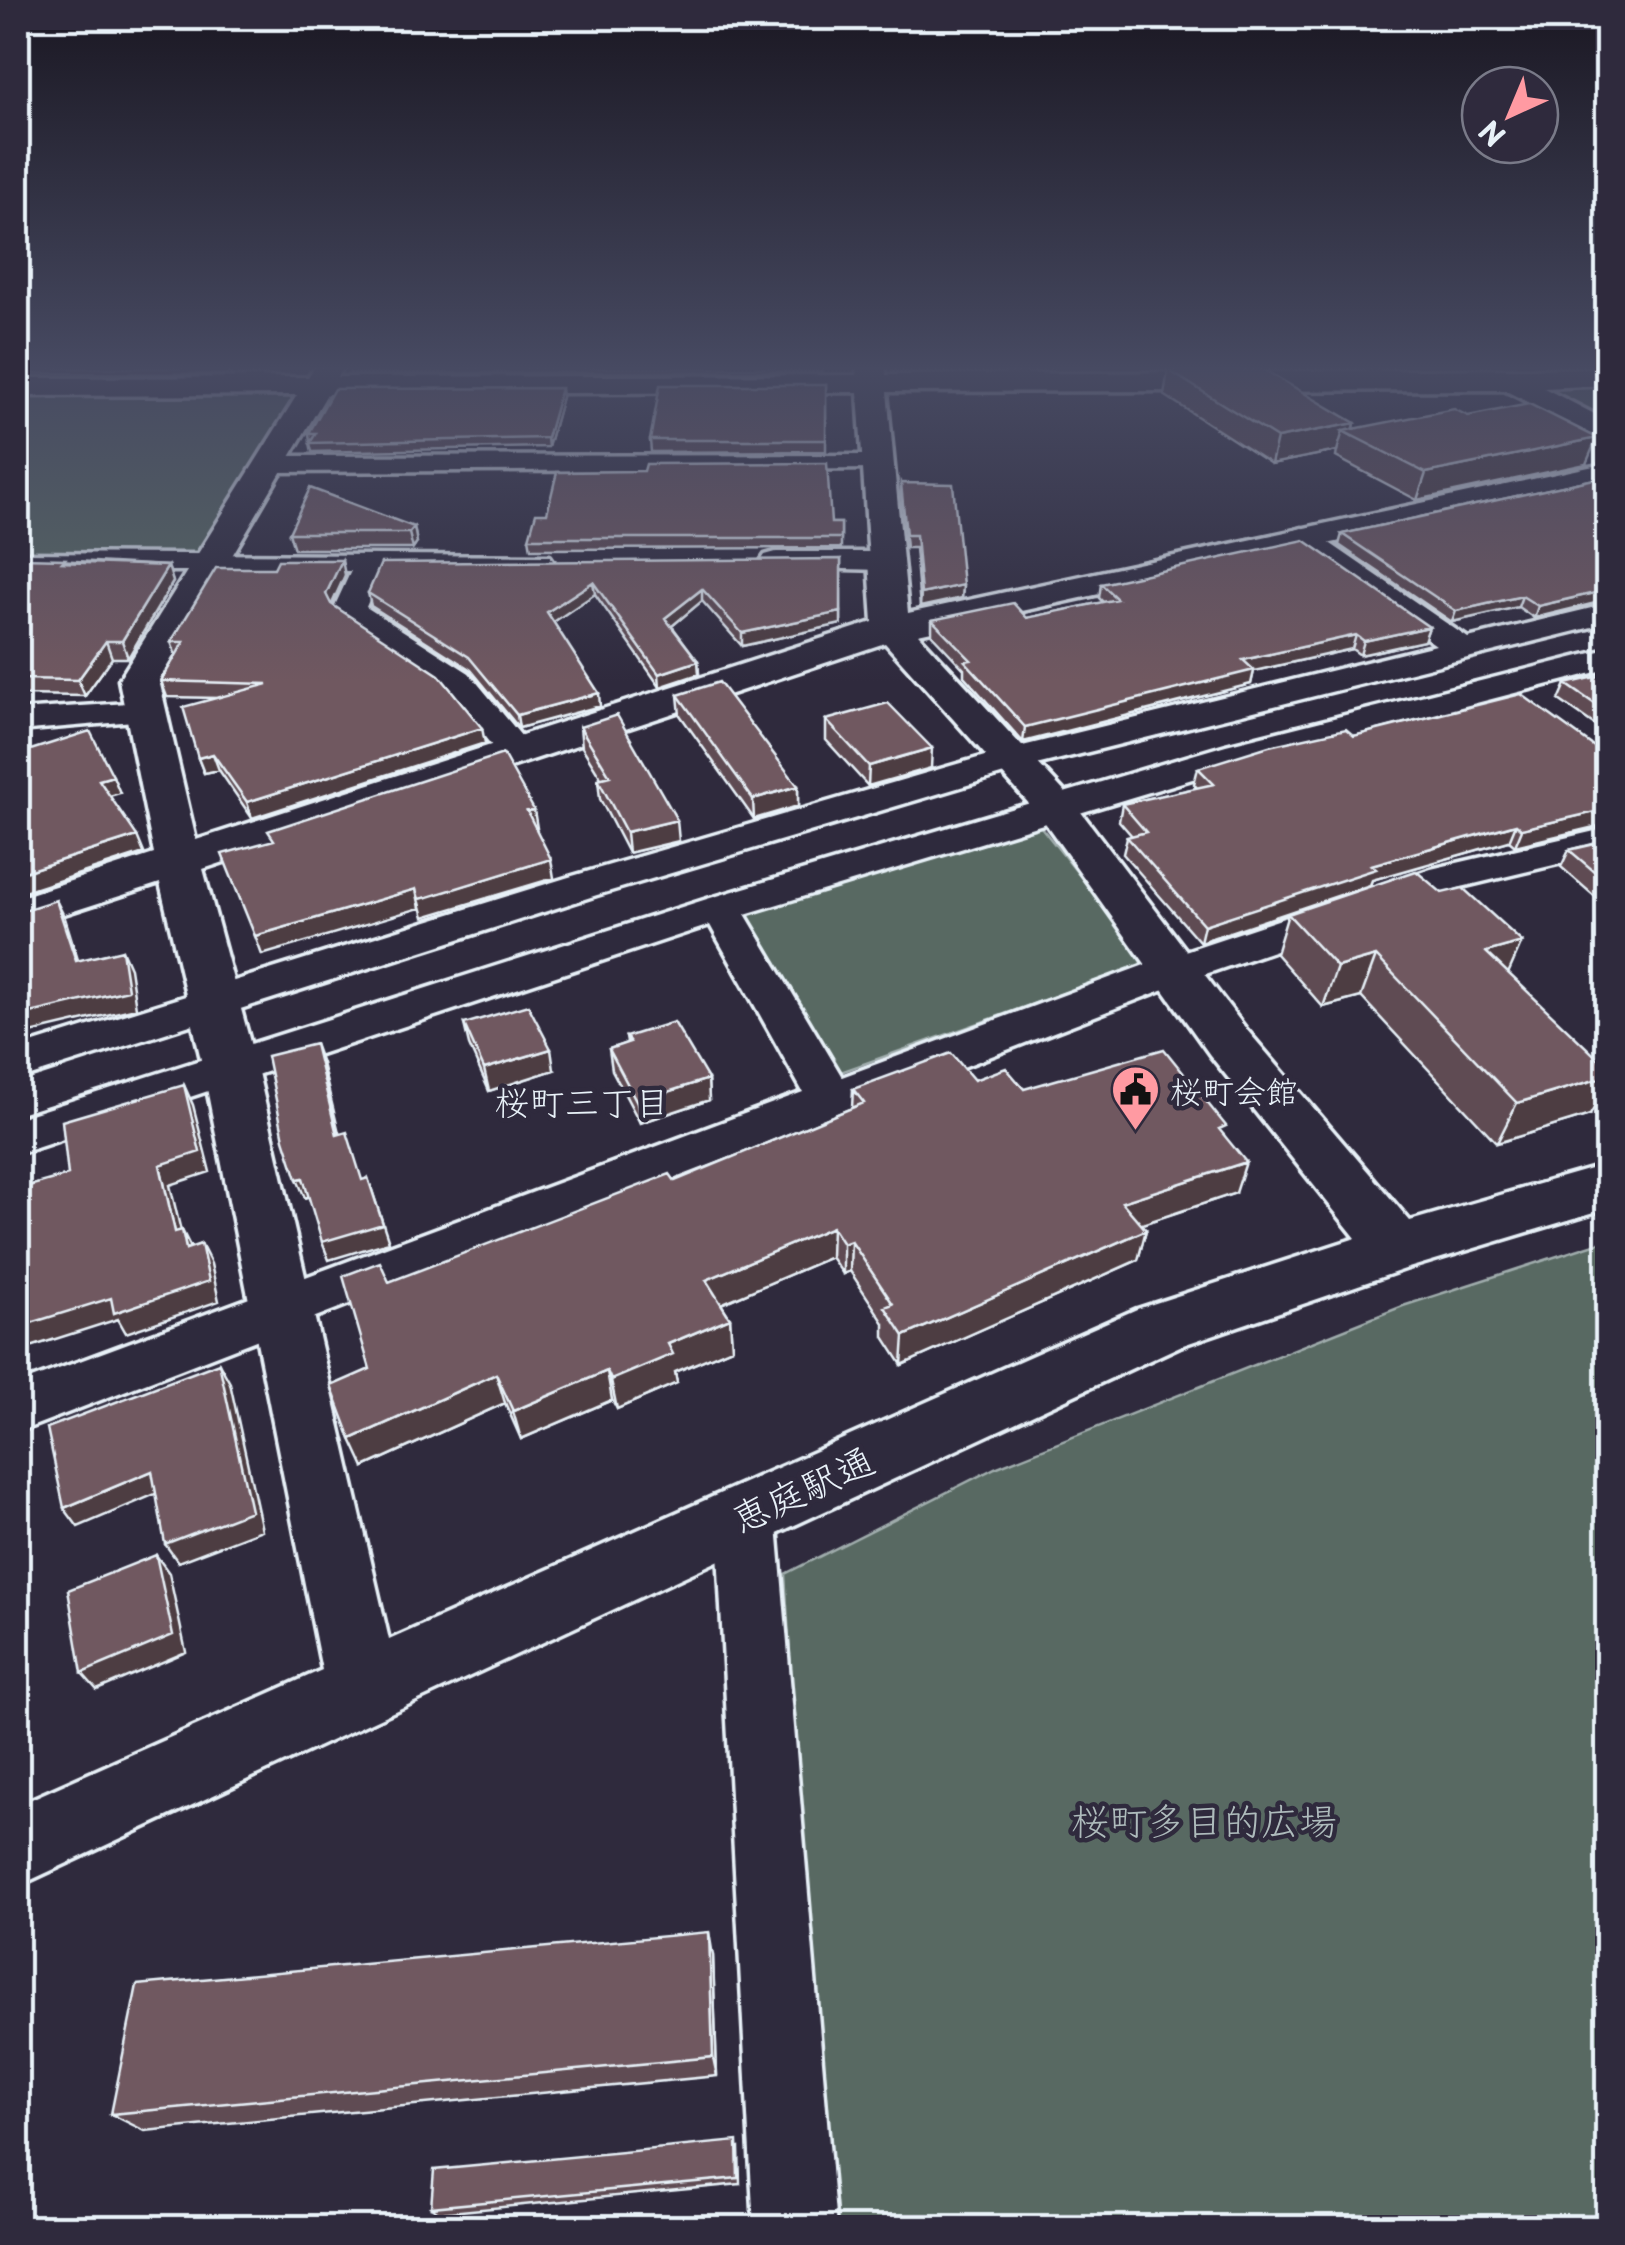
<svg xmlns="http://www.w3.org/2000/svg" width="1625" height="2245" font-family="'Playpen Sans','Klee One',sans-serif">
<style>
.green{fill:#586962;stroke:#a0adad;stroke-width:2.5}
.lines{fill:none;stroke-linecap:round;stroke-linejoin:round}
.minor-casing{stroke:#e8f1f8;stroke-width:7}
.tertiary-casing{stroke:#e8f1f8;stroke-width:7}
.minor{fill:#2f2a3d;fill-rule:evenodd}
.tertiary{fill:#2f2a3d;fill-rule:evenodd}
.wall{fill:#5f4c53;stroke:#e8f1f8;stroke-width:2.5}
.shaded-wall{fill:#4e3e43;stroke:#e8f1f8;stroke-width:2.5}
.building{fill:#6f5860;stroke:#e8f1f8;stroke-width:2.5}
.labels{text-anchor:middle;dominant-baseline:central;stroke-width:9;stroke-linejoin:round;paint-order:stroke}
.poi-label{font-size:32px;fill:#e8f1f8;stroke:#2f2a3d;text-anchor:start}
.neighbourhood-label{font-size:35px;fill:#e8f1f8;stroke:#2f2a3d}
.near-street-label{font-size:38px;fill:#e8f1f8;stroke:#2f2a3d}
.near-park-label{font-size:38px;fill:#aebbbc;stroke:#2f2a3d}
</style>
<rect width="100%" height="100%" fill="#2f2a3d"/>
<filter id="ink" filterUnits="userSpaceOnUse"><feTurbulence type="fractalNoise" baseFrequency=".01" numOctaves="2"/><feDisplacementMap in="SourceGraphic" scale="20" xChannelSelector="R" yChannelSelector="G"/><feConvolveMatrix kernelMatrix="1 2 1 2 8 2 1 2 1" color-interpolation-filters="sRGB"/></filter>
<g filter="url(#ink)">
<path class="green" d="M1499,368H1607V425L1511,377Z
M290,392L297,396L206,548L191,556L18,557V393Z
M1037,822L1143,955L1140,966L838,1073L746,914Z
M1607,1240V2227H825L785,1574L995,1468L1403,1306Z"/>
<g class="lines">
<defs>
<path id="minor" d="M876,455L890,463L886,469L271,472L257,464L271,456Z
M1302,528L1312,531L1468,638L1608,604V623L1028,767L597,895L18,1080V1048L569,877L1002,751L1436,645L1292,543L1287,537L1292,531Z
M776,552H883L898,561L883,570L765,567L761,561L765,555Z
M18,553L550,556L554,562L550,568L539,571H381L366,607L469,673L532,749L527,757H501L445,687L338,617L333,610L351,571H18Z
M1608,649V669L1252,761L745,914L842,1077L1158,960L1431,869L1608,828V852L1457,888L1188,980L18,1432V1384L803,1092L710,925L18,1154V1118L707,899L1226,745Z
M145,702L157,705L162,712L157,719L18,731V710Z
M746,1486L767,1494L776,1513L836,2228H754L716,1513L725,1494Z"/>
<path id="tertiary" d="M314,368H342L337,377L857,375V368H885L886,375L1608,368V385L1544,388L1608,421V442L1504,390L887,392L908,613L1608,463V482L918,634L1071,799L1246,1029L1410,1221L1608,1164V1208L1405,1269L1180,1346L18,1886V1805L322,1670L203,1068L160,883L18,929V898L154,854L119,680L297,395L18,396V378L308,377ZM858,392L873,622L196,840L159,680L327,394ZM885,643L1041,817L1210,1055L1356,1238L1137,1309L389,1640L257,1068L203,869Z"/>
</defs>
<use href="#minor" class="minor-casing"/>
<use href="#tertiary" class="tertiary-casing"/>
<use href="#minor" class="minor"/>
<use href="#tertiary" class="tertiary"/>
</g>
<path class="wall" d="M18,368H240L228,374L18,373Z
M348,368H823V371L350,373Z
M892,368H1054L892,371Z
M1168,370L1355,423L1354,429L1468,416L1586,464L1417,500L1336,457L1337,451L1271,464L1164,395Z
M826,385V451L651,452L650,440Z
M562,397L548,447L312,452L310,443L309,433Z
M644,471L831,523H841V548L531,549L529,538L547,513Z
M1608,476L1534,618L1518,607L1452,622L1339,545L1342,534Z
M901,483L963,585L962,598L920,607L915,548H906L901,495Z
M414,527L417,543L413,549H294L289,533Z
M18,558L168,566L173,582L128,658H112L85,696L18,695Z
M841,559V624L742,646L702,601L672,626L698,661L699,674L660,687L595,594L553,622L600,706L519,728L471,670L371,606L368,593Z
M274,568L345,575L331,605L485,743L252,818L219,770L204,773L198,758L217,698L167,697L161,681L176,656L171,642Z
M1101,584L1429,627L1424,641L1360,655L1352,649L1254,671L1251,684L1023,742L964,676V669L932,635V620L1027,618L1103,602L1099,598Z
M1608,674V734L1559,700L1566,684Z
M678,695L798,786V806L754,819L680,715Z
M826,720L931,768L868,786L826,740Z
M580,727L679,841L628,853L600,799L598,779L601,778L582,747Z
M1354,736L1608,752V825L1515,846L1509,841L1372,880L1370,885L1200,942L1123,854L1127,837L1132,836L1119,821L1122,804L1197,788L1194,784L1198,768Z
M1608,840V908L1561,867L1569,850Z
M1288,914L1508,973L1590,1115L1497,1143L1361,997L1323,1007L1276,954Z
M464,1024L554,1070L489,1091L469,1045Z
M626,1037L708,1079L709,1100L640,1123L612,1070L609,1049L627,1043Z
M974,1080L1024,1089L1224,1135L1236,1193L1141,1224L1146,1230L1138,1260L902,1365L884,1337V1323L850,1271L843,1274L831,1257L721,1304L730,1318L732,1348L675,1372L677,1383L617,1409L612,1400L521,1439L505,1403L364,1467L370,1369L389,1282L675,1181L852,1108L853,1089Z
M713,1956L717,2076L145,2131L111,2114Z
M739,2148L740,2184L440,2213L431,2207Z"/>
<path class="shaded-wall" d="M227,368H240L228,374Z
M561,388L562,397L548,447L547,438Z
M1355,423L1352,436L1343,431L1337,451L1271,464L1277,438Z
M1597,438L1586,464L1417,500L1426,473Z
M414,527L417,543L413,549L409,533Z
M342,560L345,575L330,608L326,594Z
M168,566L173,582L128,658L122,641Z
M593,582L595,594L549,625L547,612Z
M963,585L962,598L920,607L921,594Z
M702,589V601L666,631L665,618Z
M1608,590V600L1534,618L1538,606Z
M1522,596L1518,607L1452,622L1456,611Z
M841,612V624L742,646V633Z
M1429,627L1424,641L1360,655L1364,641Z
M1356,635L1352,649L1254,671L1251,684L1023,742L1025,727L1243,660Z
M106,641L112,658L85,696L78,680Z
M698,661L699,674L660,687L659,674Z
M599,693L600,706L519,728L517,715Z
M482,728L485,743L252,818L247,802Z
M932,748L931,768L868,786L869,766Z
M213,754L219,770L204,773L198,758Z
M113,776L120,793L106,797L99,780Z
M798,786V806L754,819L753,799Z
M1608,809L1607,824L1515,846L1522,829Z
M534,810L537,828L530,830L527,811Z
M677,820L679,841L628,853L626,832Z
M1516,824L1509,841L1372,880L1370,885L1200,942L1204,925L1371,865Z
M137,836L144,853L18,894V874Z
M551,859L554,878L424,917L419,899Z
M416,889L420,908L262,955L255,936Z
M56,900L65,918L84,979L76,961Z
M1522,942L1504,983L1486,952Z
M122,950L130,968L136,1008L18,1036V1016Z
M1376,956L1361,997L1323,1007L1337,967Z
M315,1044L322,1063L344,1153L337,1135Z
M551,1049L554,1070L489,1091L484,1069Z
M1608,1076V1085L1590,1115L1497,1143L1517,1103Z
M708,1079L709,1100L640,1123L637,1102Z
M184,1085L193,1105L210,1172L170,1185L186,1252L175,1232L160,1165Z
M1246,1162L1236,1193L1115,1233L1122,1202Z
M303,1178L310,1196L305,1198L297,1179Z
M368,1178L389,1242L329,1260L322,1242Z
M832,1227L831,1257L709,1309L706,1280Z
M182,1230L192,1250L186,1249Z
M1146,1230L1138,1260L902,1365L904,1336Z
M851,1241L850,1271L843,1274V1244Z
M201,1244L211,1264L219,1301L126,1333L118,1319L18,1351V1327Z
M730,1318L732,1348L675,1372L677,1383L617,1409L611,1380L668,1344Z
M219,1363L230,1383L262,1530L178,1562L165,1544Z
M607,1371L612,1400L521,1439L513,1411Z
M496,1374L505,1403L364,1467L351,1439Z
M152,1471L165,1490L78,1527L64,1508Z
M156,1555L169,1573L186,1652L97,1690L82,1673Z
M709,1932L713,1956L717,2076L713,2057Z"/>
<path class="building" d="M1263,369L1355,423L1277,438L1168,370Z
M660,385H826V440H650Z
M561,388L547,438L310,443L316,433H309L334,389Z
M1529,404L1597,438L1426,473L1343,431L1454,409L1468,416Z
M827,463L831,523H841V538H529L536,513H547L557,472L644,471L646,464Z
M1608,476V590L1538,606L1522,596L1456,611L1342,534Z
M901,483L953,484L963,585L921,594L916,535H906Z
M310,488L414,527L409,533H289Z
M1304,540L1429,627L1364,641L1356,635L1243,660L1254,670L1025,727L965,661L971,660L932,620L1013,603L1027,618L1117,599L1101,584Z
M18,558L65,559L62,562L168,566L122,641H106L78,680L18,679Z
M841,559V612L742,633L702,589L665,618L698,661L659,674L593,582L547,612L599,693L517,715L469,657L368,593L381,563Z
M278,560H342L326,594L331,604L439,675L482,728L247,802L213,754L198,758L183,707L268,684L161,681L184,642H171L216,568H274Z
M1608,674V713L1566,684Z
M719,682L798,786L753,799L678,695Z
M1521,694L1600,751L1608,752V809L1522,829L1516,824L1371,865L1376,869L1204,925L1127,837L1146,832L1122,804L1214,784L1198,768L1269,746L1346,729L1354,736Z
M888,703L932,748L869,766L826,720Z
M617,715L677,820L626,832L598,779L610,776L580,727Z
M90,731L113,776L99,780L137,836L18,874V754Z
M503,754L534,810L527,811L551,859L428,897L419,899L416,889L255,936L222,854L274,840L268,831Z
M1608,841V883L1569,850Z
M1416,871L1442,893L1463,888L1522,942L1486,952L1608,1068V1076L1517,1103L1376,956L1337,967L1288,914Z
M56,900L76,961L122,950L128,990L18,1016V912Z
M528,1005L551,1049L484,1069L464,1024Z
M674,1022L708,1079L637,1102L609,1049L630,1042L626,1037Z
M315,1044L337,1135L347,1132L362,1180L368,1178L383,1224L322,1242L303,1178L297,1179L284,1139L267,1056Z
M1164,1049L1226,1126L1219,1129L1246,1162L1122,1202L1146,1230L904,1336L885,1307L893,1304L851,1241L843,1244L832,1227L706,1280L730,1318L668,1344L673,1354L611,1380L607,1371L513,1411L496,1374L351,1439L331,1386L370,1369L343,1276L380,1262L389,1282L670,1174L675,1181L864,1103L853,1089L951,1053L974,1080L1006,1068L1024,1089Z
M184,1085L200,1152L160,1165L175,1232L182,1230L186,1249L201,1244L209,1281L114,1313L111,1298L18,1327V1189L68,1175L62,1121Z
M219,1363L251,1511L165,1544L152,1471L64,1508L47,1428Z
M156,1555L173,1635L82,1673L68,1590Z
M709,1932L713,2057L111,2114L137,1985Z
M737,2141L738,2178L431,2207L434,2170Z"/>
</g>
<linearGradient id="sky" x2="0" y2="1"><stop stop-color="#1a1722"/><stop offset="0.54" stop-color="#474a62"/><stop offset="1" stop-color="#474a62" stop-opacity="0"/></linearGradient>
<rect width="1625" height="682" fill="url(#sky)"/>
<defs>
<symbol id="civic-pin" viewBox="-11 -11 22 30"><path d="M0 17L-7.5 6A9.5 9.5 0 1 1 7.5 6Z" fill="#ff9aa2" stroke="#2f2a3d"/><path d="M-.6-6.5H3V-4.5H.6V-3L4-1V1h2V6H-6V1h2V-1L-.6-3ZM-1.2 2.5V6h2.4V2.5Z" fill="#111"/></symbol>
</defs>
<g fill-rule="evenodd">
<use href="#civic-pin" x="1108" y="1062" width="55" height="75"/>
</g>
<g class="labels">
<g class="poi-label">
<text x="1170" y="1090">桜町会館</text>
</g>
<g class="neighbourhood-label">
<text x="582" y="1100">桜町三丁目</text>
</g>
<g class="near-street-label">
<text transform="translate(802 1488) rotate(-25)">恵庭駅通</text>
</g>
<g class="near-park-label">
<text x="1204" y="1819">桜町多目的広場</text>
</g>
</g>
<rect width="1625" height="2245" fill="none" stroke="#2f2a3d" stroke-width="60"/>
<rect x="30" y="30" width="1565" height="2185" fill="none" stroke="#e8f1f8" stroke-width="4" filter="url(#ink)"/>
<g transform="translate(1510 115) rotate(224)"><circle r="48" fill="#2f2a3d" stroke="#797a88" stroke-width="2.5"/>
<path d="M0-8L18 38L0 25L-18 38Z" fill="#ff9aa2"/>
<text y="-15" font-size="28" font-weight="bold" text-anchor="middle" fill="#e8f1f8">N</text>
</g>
</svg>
